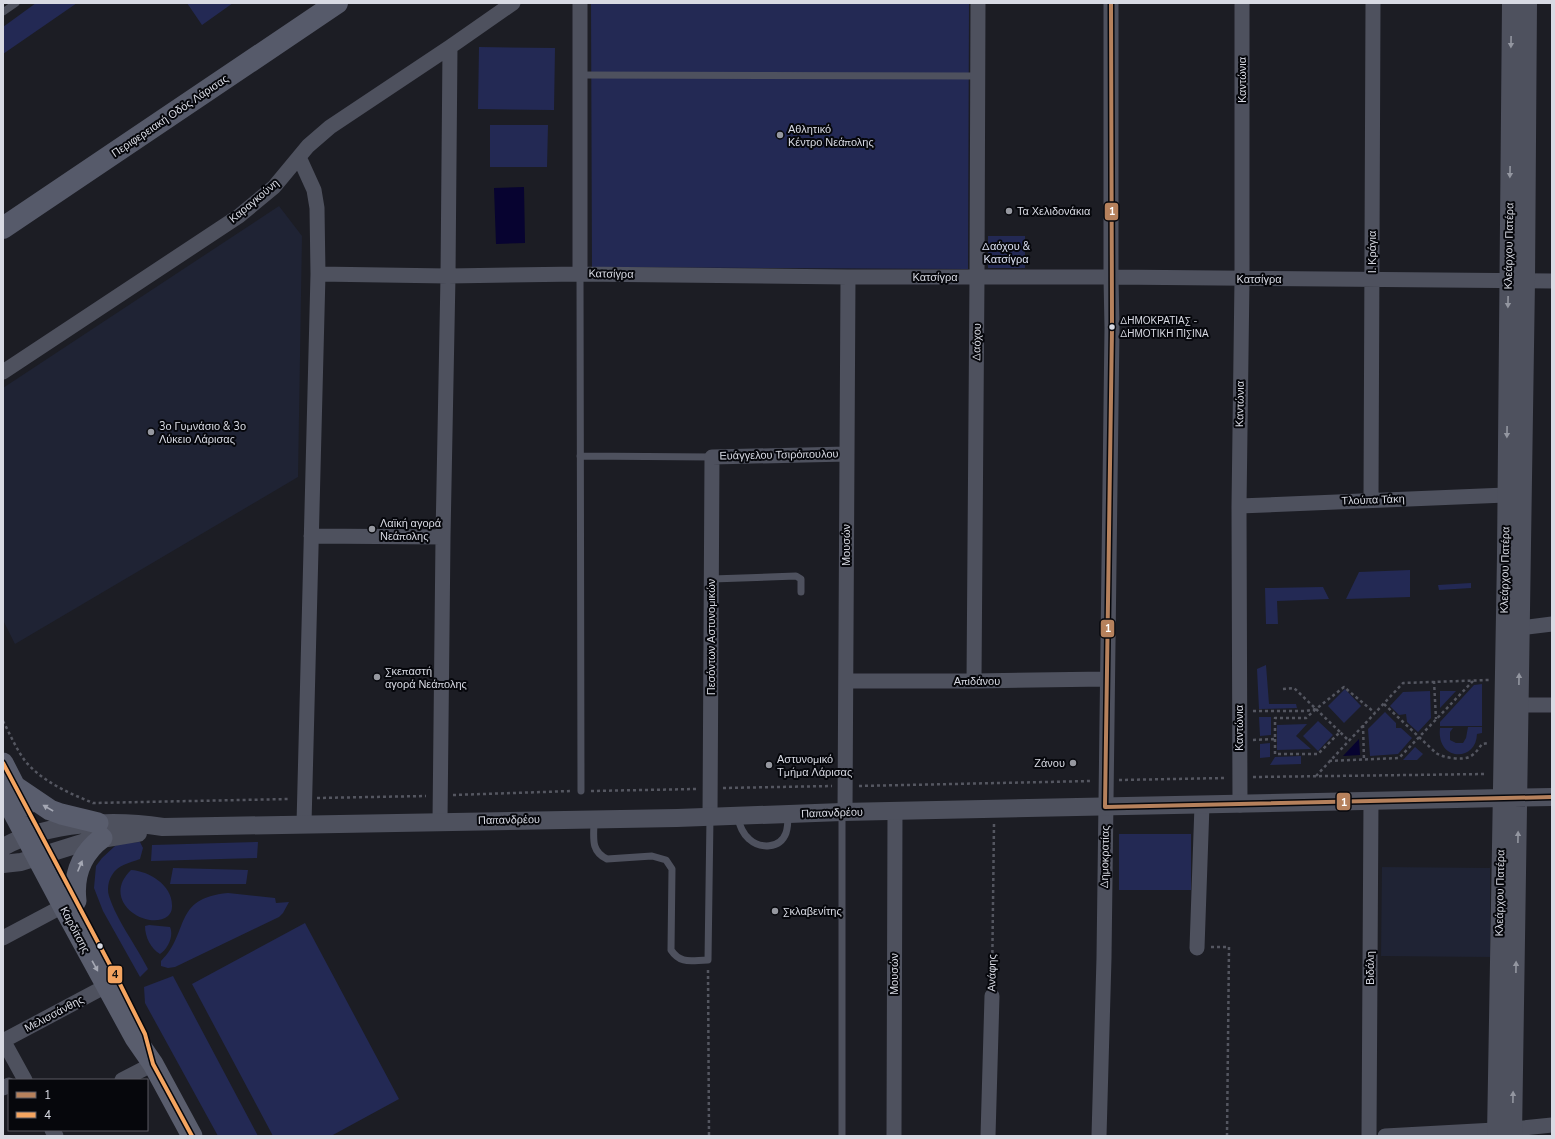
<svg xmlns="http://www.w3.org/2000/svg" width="1555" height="1139" font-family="'Nunito Sans',sans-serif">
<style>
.built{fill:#1f2334}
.green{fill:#232954}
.water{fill:#070330}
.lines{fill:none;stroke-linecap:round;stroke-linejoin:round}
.path{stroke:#545660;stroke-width:2.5;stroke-dasharray:3 3;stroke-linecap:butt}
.service{stroke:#4e515e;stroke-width:7}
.minor{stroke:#4e515e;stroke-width:15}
.tertiary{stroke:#4e515e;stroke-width:18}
.secondary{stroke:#595d6d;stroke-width:21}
.trunk{stroke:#565a6a;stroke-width:22}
.bus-1-casing{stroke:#06070c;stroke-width:7}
.bus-2-casing{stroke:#06070c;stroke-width:7}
.bus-1{stroke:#b6815c;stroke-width:4}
.bus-2{stroke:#f4a460;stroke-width:4}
.oneway{fill:#9396a0}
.oneway2{fill:#a5a8b4}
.poi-dot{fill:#9698a0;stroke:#06070c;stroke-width:1.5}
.bus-dot{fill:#d8dae3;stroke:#06070c;stroke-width:1.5}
.labels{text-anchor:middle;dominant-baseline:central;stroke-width:4;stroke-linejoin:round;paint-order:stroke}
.bus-label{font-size:10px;fill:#d8dae3;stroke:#06070c;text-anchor:start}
.street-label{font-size:11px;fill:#d8dae3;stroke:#06070c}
.poi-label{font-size:11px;fill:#d8dae3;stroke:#06070c;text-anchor:start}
.park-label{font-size:11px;fill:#dbe0f2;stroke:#06070c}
.line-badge{stroke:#06070c;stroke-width:1.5}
.badge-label{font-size:11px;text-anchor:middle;font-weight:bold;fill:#fff}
.pale-badge-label{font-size:11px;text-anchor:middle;font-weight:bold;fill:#111}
</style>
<rect width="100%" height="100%" fill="#1c1d24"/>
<path class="built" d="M279,206L302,236L298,477L15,644L3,620V388Z
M1382,867L1490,868V957L1381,956Z"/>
<path class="green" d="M36,3H77L3,54V27Z
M187,3H233L202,25Z
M591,3H969L968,269L592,267Z
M479,47L555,48L554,110L478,109Z
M490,125H548L547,167H490Z
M988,236H1025V268H988Z
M1410,570V597L1346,599L1359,572Z
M1471,583V588L1439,590L1438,585Z
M1323,587L1329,599L1277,601L1278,624H1266L1265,588Z
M1266,665L1269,704H1296L1297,708L1259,709L1257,669Z
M1482,684V726H1440V722L1474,685Z
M1345,689L1361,706L1344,723L1328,706Z
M1430,691L1431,718L1418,732L1407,722L1406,714L1399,715L1390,706L1403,692Z
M1440,691H1456L1440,708Z
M1385,712L1396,723V728H1401L1412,738L1398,754L1370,756L1368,729Z
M1259,717H1271V735L1260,736Z
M1318,721L1333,735L1318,751L1303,736Z
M1307,724L1296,736L1311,749L1277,750V725Z
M1468,727H1482V733L1477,734C1476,763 1436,761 1440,728H1453L1450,732V740L1456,743H1463L1466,738Z
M1270,743V757L1260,758V744Z
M1415,747L1423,754L1417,760H1403Z
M1301,756V764L1270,765L1275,757Z
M1119,834H1191V890H1119Z
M140,842L143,848L140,859C129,863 118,865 112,875C108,881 107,890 109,896C116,919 137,947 148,969L140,977L103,911L94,888L96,866L102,858L115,846L123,843Z
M258,842L257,858L151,861L152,845Z
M173,868L248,870L246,884H170Z
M131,870C149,871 172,885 172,905C172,909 172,912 168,916C148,932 99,901 131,870Z
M228,893L275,898L276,903L289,902L283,913L279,917L175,967L168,968L161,966V961C190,933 172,898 228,893Z
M305,923L399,1099L331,1136H273L192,984Z
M149,925L170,927C174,936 168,949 160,954C151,949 145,937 145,926Z
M173,976L258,1136H218L145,1003L144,987Z"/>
<path class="water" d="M524,187L525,243L496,244L494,188Z
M1359,739L1360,755L1343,756Z"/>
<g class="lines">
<path class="path" d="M1434,681L1436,719
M1384,704L1436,753C1443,758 1464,761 1471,756C1476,753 1479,748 1482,744L1488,743
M1316,709L1340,732
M1253,711H1306L1316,709L1344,687L1375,713
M3,721C10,734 17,751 26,762C43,782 69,793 93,803L290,799
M1363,725L1364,760
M1275,739V754H1318L1340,732L1348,740
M1253,740L1275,739V718H1306L1316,709L1294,688L1283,689
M1329,761L1399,758L1473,681
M1316,776L1403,683L1489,680
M1253,777L1486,774
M1119,780L1226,778
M859,786L1092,781
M723,788L832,786
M591,791L696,789
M453,795L572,791
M317,798L426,796
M1211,947H1229L1227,1136
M708,970L709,1136
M992,983L994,824"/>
<path class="service" d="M3,12L16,3
M580,75L977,76
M580,274L581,791
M580,456L712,457
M712,579L796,576L801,579V592
M737,816C740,825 742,833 749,839C760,849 780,849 786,833C788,827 788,821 788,814
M594,821C594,837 590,851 607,859L652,856L666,860L672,869L671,950C681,965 692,960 708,960L710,817
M842,1136V813"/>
<path class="minor" d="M580,3V274
M299,157L314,190L317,208L318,274L304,824
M318,274L448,276L580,274L848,277H1111L1552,281
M3,372L239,216L274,187L308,146L330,127L450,47L513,3
M1371,500L1373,3
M1239,506L1506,495
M311,536L443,537
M1520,628L1552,624
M846,681H974L1107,679
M974,681L977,277L978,3
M1519,705H1552
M1240,805L1239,506L1242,279V3
M845,812L848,277
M710,817L712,457L847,454
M440,821L443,537L448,276L450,47
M3,938L63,906
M1197,948L1202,805
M3,1040L25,1080
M3,1041L106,986
M122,1080L153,1064
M3,1088L9,1085
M52,1130L56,1136
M894,1136L895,811
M988,1136L992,996
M1099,1136L1104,958L1112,328L1111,277V3
M1369,1136L1371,800
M1385,1136L1513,1129L1552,1125"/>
<path class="tertiary" d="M3,847C49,822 113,819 163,827L677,818L842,812L1552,797
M3,864L21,862L85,842L138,833
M1496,1136L1506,556L1511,3
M1513,1136L1526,281L1528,3"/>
<path class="secondary" d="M3,763L25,806
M16,787L50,810L61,814L98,823
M3,793L63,906L135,1038L153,1064L192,1136
M76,901C73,875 81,854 102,838"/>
<path class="trunk" d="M3,228L337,3"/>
<defs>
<path id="bus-1" d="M1111,3L1112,328L1105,807L1552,797"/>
<path id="bus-2" d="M3,763L119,982L145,1034L153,1064L192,1136"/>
</defs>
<use href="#bus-1" class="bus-1-casing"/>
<use href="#bus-2" class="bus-2-casing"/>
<use href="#bus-1" class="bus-1"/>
<use href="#bus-2" class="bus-2"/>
</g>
<defs><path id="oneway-solid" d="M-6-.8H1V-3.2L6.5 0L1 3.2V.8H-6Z"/></defs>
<g class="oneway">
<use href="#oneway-solid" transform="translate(1511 42) rotate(91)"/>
<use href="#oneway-solid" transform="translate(1510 172) rotate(91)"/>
<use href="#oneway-solid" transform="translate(1508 302) rotate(91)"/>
<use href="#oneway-solid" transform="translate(1507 432) rotate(91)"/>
<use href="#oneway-solid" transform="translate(1519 679) rotate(-89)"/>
<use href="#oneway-solid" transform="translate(1518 837) rotate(-89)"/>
<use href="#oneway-solid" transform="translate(1516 967) rotate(-89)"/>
<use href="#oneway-solid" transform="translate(1513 1097) rotate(-89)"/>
</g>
<g class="oneway2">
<use href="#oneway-solid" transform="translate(48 808) rotate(-150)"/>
<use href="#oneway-solid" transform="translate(80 866) rotate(-67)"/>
<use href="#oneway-solid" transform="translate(95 966) rotate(61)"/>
</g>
<g class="poi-dot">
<circle cx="780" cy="135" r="4"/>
<circle cx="1009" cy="211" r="4"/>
<circle cx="151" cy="432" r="4"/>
<circle cx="372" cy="529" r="4"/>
<circle cx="377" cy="677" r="4"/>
<circle cx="1073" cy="763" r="4"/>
<circle cx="769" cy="765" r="4"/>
<circle cx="775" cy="911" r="4"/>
</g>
<g class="bus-dot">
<circle cx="1112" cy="327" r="3.5"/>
<circle cx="100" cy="946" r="3.5"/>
</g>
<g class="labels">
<g class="bus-label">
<text x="1120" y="321">ΔΗΜΟΚΡΑΤΙΑΣ -<tspan x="1120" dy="13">ΔΗΜΟΤΙΚΗ ΠΙΣΙΝΑ</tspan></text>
</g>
<g class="street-label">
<text transform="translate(1242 80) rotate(-90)">Καντώνια</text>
<text transform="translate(170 116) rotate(-34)">Περιφερειακή Οδός Λάρισας</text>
<text transform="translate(254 201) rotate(-40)">Καραγκούνη</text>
<text transform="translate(1509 246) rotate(-89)">Κλεάρχου Πατέρα</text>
<text transform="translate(1372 252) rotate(-90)">Ι. Κράγια</text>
<text transform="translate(611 274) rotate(1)">Κατσίγρα</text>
<text x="935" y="277">Κατσίγρα</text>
<text x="1259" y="279">Κατσίγρα</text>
<text transform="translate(977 342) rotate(-89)">Δαόχου</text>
<text transform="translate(1240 404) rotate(-89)">Καντώνια</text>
<text transform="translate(779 455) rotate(-1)">Ευάγγελου Τσιρόπουλου</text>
<text transform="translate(1373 500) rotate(-2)">Τλούπα Τάκη</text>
<text transform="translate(846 545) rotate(-90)">Μουσών</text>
<text transform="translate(1505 570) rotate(-89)">Κλεάρχου Πατέρα</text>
<text transform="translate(711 637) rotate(-90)">Πεσόντων Αστυνομικών</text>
<text x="977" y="681">Απιδάνου</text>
<text transform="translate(1239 728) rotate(-90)">Καντώνια</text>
<text transform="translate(832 813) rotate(-2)">Παπανδρέου</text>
<text transform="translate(509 820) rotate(-1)">Παπανδρέου</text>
<text transform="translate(1105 857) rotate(-89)">Δημοκρατίας</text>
<text transform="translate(1500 893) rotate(-89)">Κλεάρχου Πατέρα</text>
<text transform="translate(75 930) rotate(62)">Καρδίτσης</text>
<text transform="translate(1370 968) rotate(-90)">Βιδάλη</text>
<text transform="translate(992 973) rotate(-89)">Ανάφης</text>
<text transform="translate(894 974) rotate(-90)">Μουσών</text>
<text transform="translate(54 1014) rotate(-28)">Μελισσάνθης</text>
</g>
<g class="poi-label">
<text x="788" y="129">Αθλητικό<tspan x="788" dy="13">Κέντρο Νεάπολης</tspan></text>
<text x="1017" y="211">Τα Χελιδονάκια</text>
<text x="159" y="426">3ο Γυμνάσιο &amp; 3ο<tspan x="159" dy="13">Λύκειο Λάρισας</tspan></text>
<text x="380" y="523">Λαϊκή αγορά<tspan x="380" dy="13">Νεάπολης</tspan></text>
<text x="385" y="671">Σκεπαστή<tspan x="385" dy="13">αγορά Νεάπολης</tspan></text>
<text x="777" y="759">Αστυνομικό<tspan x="777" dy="13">Τμήμα Λάρισας</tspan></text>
<text x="1065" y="763" text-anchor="end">Ζάνου</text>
<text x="783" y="911">Σκλαβενίτης</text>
</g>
<g class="park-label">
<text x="1006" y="246">Δαόχου &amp;<tspan x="1006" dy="13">Κατσίγρα</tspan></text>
</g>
</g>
<g class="line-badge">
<rect x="1104" y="202" width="15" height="19" rx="4" fill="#b6815c"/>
<rect x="1100" y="619" width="15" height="19" rx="4" fill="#b6815c"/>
<rect x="1336" y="792" width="15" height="19" rx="4" fill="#b6815c"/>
<rect x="107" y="965" width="16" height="19" rx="4" fill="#f4a460"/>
</g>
<g class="badge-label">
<text x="1112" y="215">1</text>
<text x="1108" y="632">1</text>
<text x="1344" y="806">1</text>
</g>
<g class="pale-badge-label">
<text x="115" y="978">4</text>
</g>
<rect width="1555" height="1139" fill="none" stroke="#d8dae3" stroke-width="8"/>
<rect x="8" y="1079" width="140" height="52" fill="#06070c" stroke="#5a5b62"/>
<rect x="16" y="1092" width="20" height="6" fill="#b6815c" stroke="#5a5b62"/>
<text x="44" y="1099" font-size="12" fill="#d8dae3">1</text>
<rect x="16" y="1112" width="20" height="6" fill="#f4a460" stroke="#5a5b62"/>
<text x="44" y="1119" font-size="12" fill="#d8dae3">4</text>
</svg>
